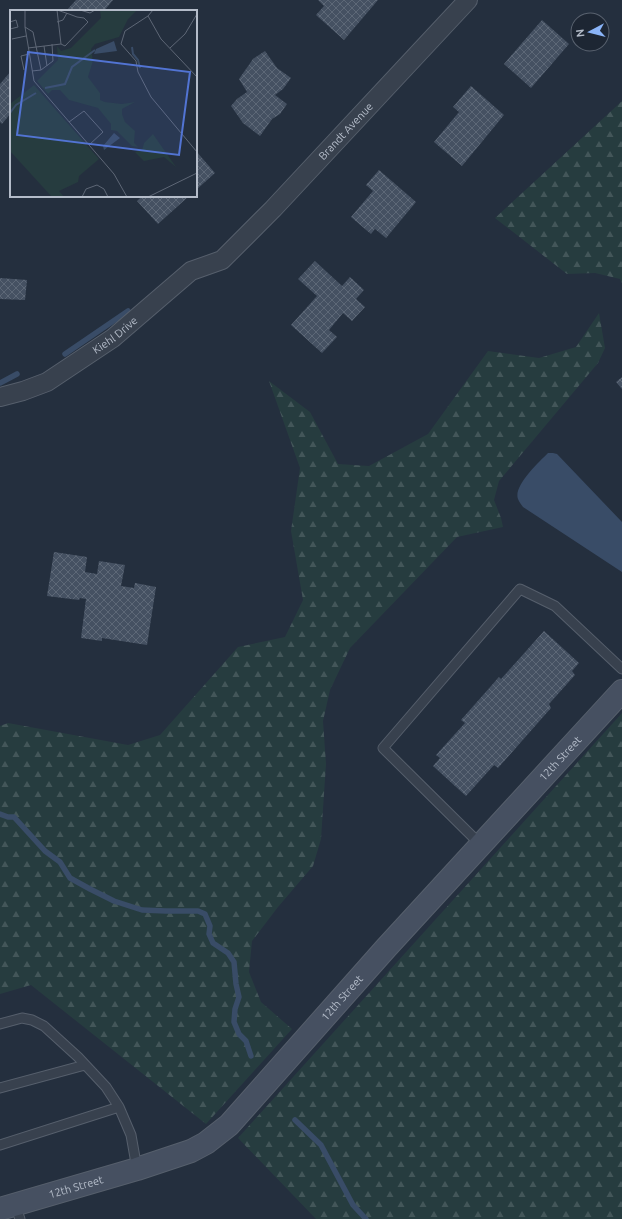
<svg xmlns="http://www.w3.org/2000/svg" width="622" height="1219" font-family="Ubuntu,sans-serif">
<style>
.forest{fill:url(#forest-firs)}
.water{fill:#394c67}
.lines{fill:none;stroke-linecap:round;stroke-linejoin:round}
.stream{stroke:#394c67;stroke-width:5.5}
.building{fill:url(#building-cross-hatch)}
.lane-casing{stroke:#565f6c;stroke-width:11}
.street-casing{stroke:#565f6c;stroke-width:20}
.secondary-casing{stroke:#565f6c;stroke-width:24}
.lane{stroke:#38414e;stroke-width:9}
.street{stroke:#38414e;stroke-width:18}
.secondary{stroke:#465061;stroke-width:22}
.labels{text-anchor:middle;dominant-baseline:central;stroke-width:3.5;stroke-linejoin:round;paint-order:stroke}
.street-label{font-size:11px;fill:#b4bcc9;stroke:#1d2633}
.inset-river{fill:none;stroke:#394c67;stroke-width:2}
.inset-road{fill:none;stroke:#5e6776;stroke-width:1}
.view{fill:#5274d3;fill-opacity:0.15;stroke:#5274d3;stroke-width:2}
.inset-edge{fill:none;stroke:#b4bcc9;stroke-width:2}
</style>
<defs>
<pattern id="forest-firs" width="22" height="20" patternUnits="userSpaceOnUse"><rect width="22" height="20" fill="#263c3f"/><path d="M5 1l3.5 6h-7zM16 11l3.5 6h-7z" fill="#435659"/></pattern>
<pattern id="building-cross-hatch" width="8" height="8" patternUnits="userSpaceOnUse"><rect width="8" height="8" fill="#455162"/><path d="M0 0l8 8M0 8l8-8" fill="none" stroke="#5d6877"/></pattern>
</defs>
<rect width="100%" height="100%" fill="#242f3e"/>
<path class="forest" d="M622,101V283L620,279L595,273L567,274L495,218Z
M599,313L605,348L598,363L499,481L494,500L501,518L503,527L457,537L350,648L330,690L323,721L326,764L321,839L313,866L278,907L252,941L249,972L261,1002L292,1029L206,1124L31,985L0,994V726L8,723L128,745L160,735L238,647L285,637L303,600L291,531L300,468L269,381L310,412L338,464L369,466L428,434L488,351L539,358L576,347Z
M622,713V1219H316L238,1138Z"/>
<path class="water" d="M548,453H553L557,454L622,522V572L523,507C521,504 519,502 518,499C513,486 539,462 548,453Z"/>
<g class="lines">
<path class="stream" d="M65,354L128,311
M0,383L17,374
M0,814L8,817H14L45,851L60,862L70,878L90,889L114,901L142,910L166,911H198L205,914L210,926L209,934L213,943L228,953L234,962L236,984L239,997L235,1009L234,1022L239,1034L246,1041L251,1056
M295,1120L321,1145L353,1205L366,1219"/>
</g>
<path class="building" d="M76,0H113L104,11H66Z
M318,0H378L344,40L316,15L324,6Z
M542,20L569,44L531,88L504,64Z
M265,51L277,68L291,78L283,89L275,95L287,104L280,114L272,119L260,136L243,123L231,106L237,99L247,92L239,79L253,59Z
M11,71V113L2,124L0,122V84Z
M471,86L504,115L462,166L434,142L459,112L453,107Z
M196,151L215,173L196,190Z
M379,170L416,202L386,238L375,229L371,234L351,217L373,191L366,185Z
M142,196H189L158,224L137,201Z
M315,261L342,286L350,277L364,290L356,299L365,307L352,321L343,313L329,330L337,337L322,353L291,325L317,296L298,279Z
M0,278L27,280L25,300L0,299Z
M622,377V389L616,382Z
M54,552L87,557L85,572L97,574L99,561L125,565L121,586L134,588L135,583L156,587L147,645L102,638V641L81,638L86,599L80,598L79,600L47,596Z
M544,631L579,663L572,671L575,675L549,704L551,708L498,768L494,765L466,796L433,766L440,758L436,755L465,723L461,720L499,677L501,679Z"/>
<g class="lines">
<defs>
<path id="lane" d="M481,845L383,748L520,589L555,606L622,669
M0,1024L22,1018L32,1020L44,1026L78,1057L106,1087L119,1107L131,1135L137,1169
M0,1088L85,1065
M0,1145L119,1107
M15,1205L20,1219"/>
<g id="street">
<path id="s1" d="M0,397L23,391L47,382L113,338L191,271L222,260L273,209L468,0"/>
</g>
<g id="secondary">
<path id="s2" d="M0,1209L137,1169L191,1151L206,1143L229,1125L386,948L622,691"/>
</g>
</defs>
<use href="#lane" class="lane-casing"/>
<use href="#street" class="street-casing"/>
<use href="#secondary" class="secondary-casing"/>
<use href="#lane" class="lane"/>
<use href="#street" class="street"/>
<use href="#secondary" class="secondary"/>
</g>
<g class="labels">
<g class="street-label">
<text stroke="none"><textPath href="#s1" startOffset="443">Brandt Avenue</textPath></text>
<text stroke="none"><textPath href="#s1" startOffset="132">Kiehl Drive</textPath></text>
<text stroke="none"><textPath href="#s2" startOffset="740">12th Street</textPath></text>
<text stroke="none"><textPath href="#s2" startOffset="416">12th Street</textPath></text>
<text stroke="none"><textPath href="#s2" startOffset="79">12th Street</textPath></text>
</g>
</g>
<g transform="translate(10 10)">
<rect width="187" height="187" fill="#242f3e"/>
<path d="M90,0H127L118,9L109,27L85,34L81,39L83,51L78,67L90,83V90L95,92L112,94L125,92L112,99V104L115,112L125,121L124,133L128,137L122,136L107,121L101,120V114L88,98L59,90L50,80H42L38,84L27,71L48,50L47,36L51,41L61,38L91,8ZM24,75L89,149L69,166L68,172L49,181L54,187H42L0,141V94ZM143,124L166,157L154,147L134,151L125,142L132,140L134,133Z" fill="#263c3f"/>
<path d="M104,31L107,41L84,44L86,39ZM104,123L110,128L94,140L93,136Z" fill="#394c67"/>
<path class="inset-river" d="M122,37L123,44L128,50L130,58M35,78L55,74L62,57L85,40M0,103L6,95L26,83"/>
<path class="inset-road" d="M15,0V17L24,71L104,164L117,187M47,0L59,4L67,7L74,8L78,12L55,36L51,34L47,0M70,0L80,3L85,0M143,0L138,6L115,21L111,34L126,51L128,62L141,87L187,142M138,6L151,29L187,67M0,12L6,10L8,17L0,19M47,12L53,10L57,3M15,17L23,22L31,60M2,29L16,26M34,36L37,56M18,38L51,34M160,38L175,24L187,4M14,60L11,46L19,44M22,61L31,60L43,51L42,34M59,112L74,101L93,122L79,135M72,187L76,179L87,175L94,179L98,187M138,187L187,163"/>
<path class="view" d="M18,42L180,62L169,145L7,125Z"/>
<rect width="187" height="187" class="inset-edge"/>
</g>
<g transform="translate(590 32) rotate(263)"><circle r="19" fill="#1d2633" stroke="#59626f"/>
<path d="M0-3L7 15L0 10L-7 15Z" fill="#8ab4f8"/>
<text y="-6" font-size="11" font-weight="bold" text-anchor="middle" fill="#b4bcc9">N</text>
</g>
</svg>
